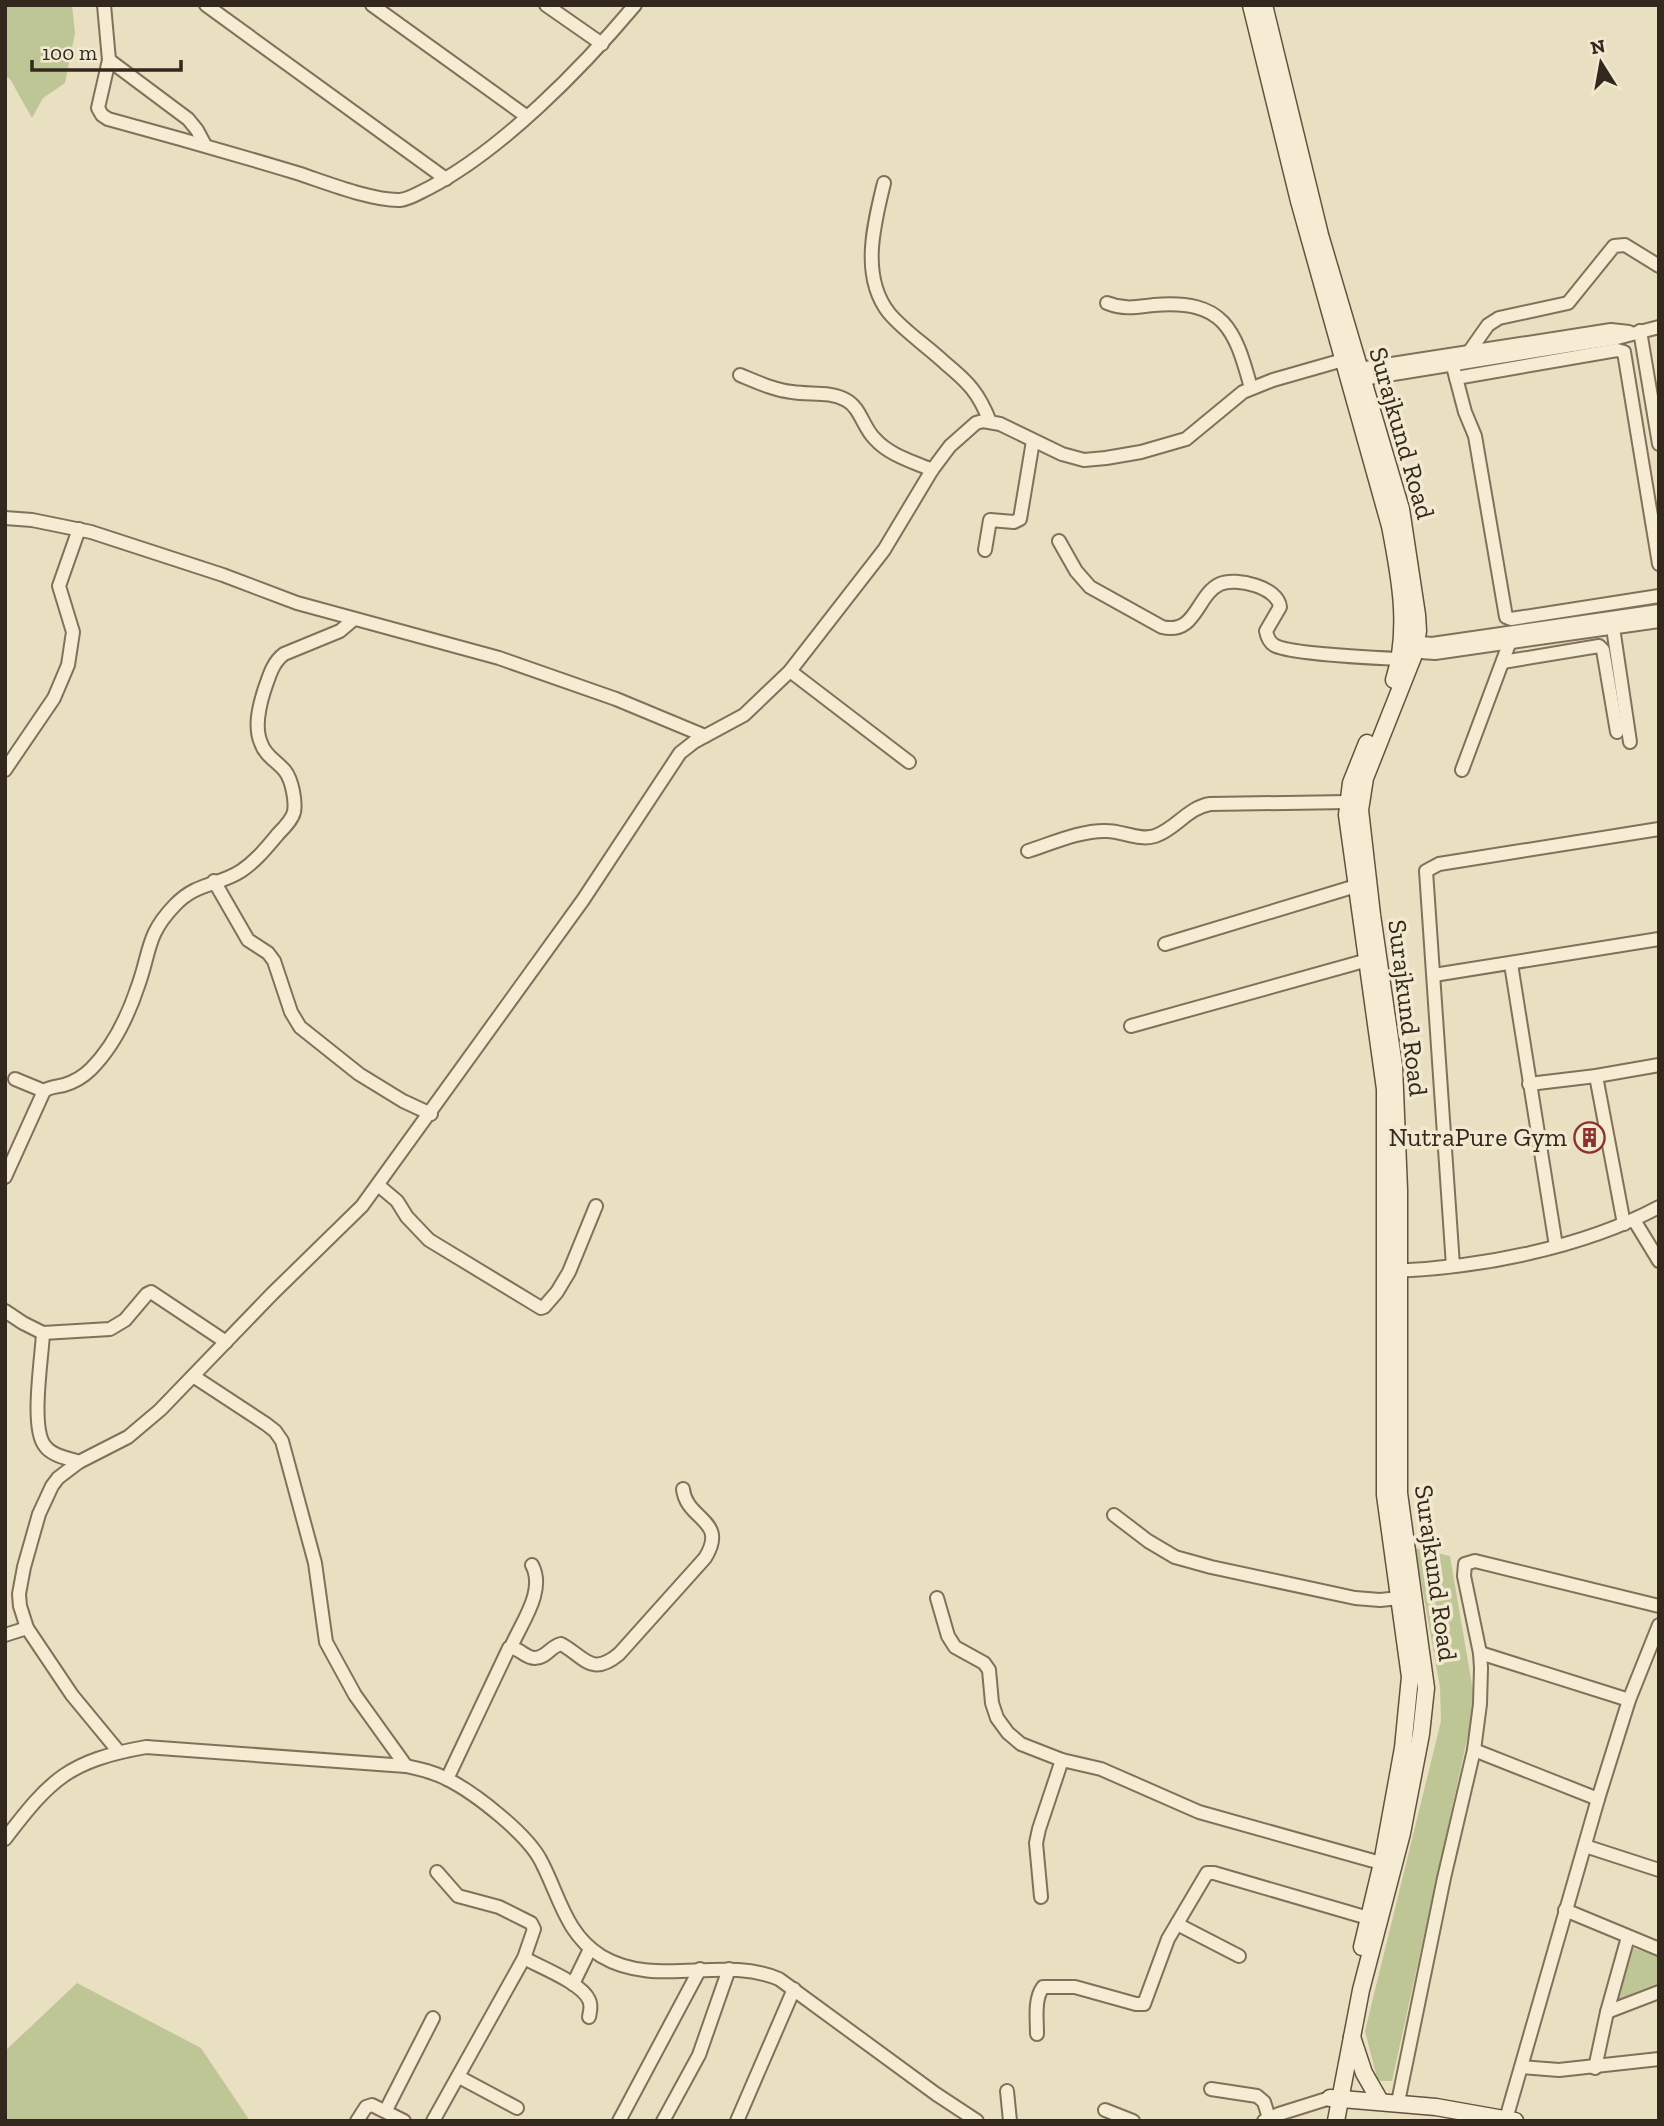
<svg xmlns="http://www.w3.org/2000/svg" width="1664" height="2126" font-family="'Zilla Slab',serif">
<style>
.green{fill:#bfc696}
.lines{fill:none;stroke-linecap:round;stroke-linejoin:round}
.street-casing{stroke:#81715a;stroke-width:16}
.secondary-casing{stroke:#63523e;stroke-width:19}
.street{stroke:#f5ecd3;stroke-width:12}
.secondary{stroke:#f5ecd3;stroke-width:16}
.labels{text-anchor:middle;dominant-baseline:central;stroke-width:7;stroke-linejoin:round;paint-order:stroke}
.street-label{font-size:26px;fill:#32281d;stroke:#f2e9d0}
.poi-label{font-size:26px;fill:#32281d;stroke:#f2e9d0;text-anchor:end}
</style>
<rect width="100%" height="100%" fill="#e9dfc1"/>
<g class="green">
<path d="M5 5H72L75 33 65 83 43 98 32 118 10 79 5 76Z"/>
<path d="M1415 1548 1450 1556 1473 1691 1470 1726 1392 2081H1381L1377 2078 1365 2031 1441 1721 1440 1687Z"/>
<path d="M1633 1948 1659 1957V1988L1615 2002Z"/>
<path d="M77 1983 201 2048 250 2121H5V2051Z"/>
</g>
<g class="lines">
<defs>
<g id="street">
<path d="M104 5 109 60 98 108 102 115 108 119C171 136 234 154 297 173 325 182 372 201 400 200 410 199 420 192 429 188 502 150 582 68 635 5"/>
<path d="M206 5 446 179"/>
<path d="M372 5 526 116"/>
<path d="M546 5 602 44"/>
<path d="M109 60 188 119 197 130 205 145"/>
<path d="M884 183C874 224 860 276 889 313 904 331 927 346 945 363 968 382 979 393 990 422"/>
<path d="M1107 303C1125 310 1136 307 1154 305 1224 299 1235 329 1251 388"/>
<path d="M1640 331 1659 444"/>
<path d="M1469 352 1488 325 1499 318 1568 303 1614 246 1625 245 1659 266"/>
<path d="M1450 355 1465 412 1475 436 1506 617 1511 619 1659 596"/>
<path d="M1353 370 1611 330 1629 332"/>
<path d="M740 375C757 382 774 390 792 392 810 395 830 391 846 400 861 408 863 428 875 439 889 455 914 462 932 470"/>
<path d="M1456 378 1617 350 1624 352 1659 564"/>
<path d="M1356 380 1617 338 1659 327"/>
<path d="M5 518 32 520 91 532 223 575 297 603 499 658 616 699 705 736"/>
<path d="M1059 541 1076 571 1090 587 1162 627C1197 635 1196 595 1220 584 1236 577 1278 587 1280 607L1266 631C1267 636 1269 642 1274 645 1288 654 1378 658 1400 659"/>
<path d="M985 550 990 520 1014 522 1020 519 1033 441"/>
<path d="M1612 621 1630 742"/>
<path d="M1410 642 1432 644 1659 611"/>
<path d="M1406 651 1435 653 1659 621"/>
<path d="M1503 662 1599 646 1603 650 1617 732"/>
<path d="M790 671 909 762"/>
<path d="M5 770 54 698 68 665 73 632 59 586 79 529"/>
<path d="M1462 770 1512 636"/>
<path d="M1028 851C1053 843 1081 830 1107 831 1122 831 1140 841 1155 836 1176 829 1187 808 1210 804L1348 802"/>
<path d="M214 881 248 940 268 953 274 961 291 1012 300 1027 359 1074 403 1101 431 1114"/>
<path d="M1165 944 1356 886"/>
<path d="M1511 964 1556 1246"/>
<path d="M1434 975 1659 939"/>
<path d="M1131 1026 1375 958"/>
<path d="M1596 1076 1624 1224"/>
<path d="M15 1079 44 1091"/>
<path d="M1529 1084 1596 1076 1659 1065"/>
<path d="M5 1177 44 1091C51 1086 57 1087 64 1085 74 1082 84 1076 91 1069 114 1046 128 1016 138 986 151 950 146 935 175 905 197 882 218 886 241 871 256 861 267 847 278 834 284 828 292 820 294 812 296 801 292 780 285 771 277 761 265 756 261 743 254 727 259 707 264 691 269 677 272 663 284 654L340 631 353 620"/>
<path d="M378 1185 397 1201 407 1217 429 1240 541 1308 544 1307 557 1292 569 1272 596 1206"/>
<path d="M1634 1220 1659 1261"/>
<path d="M1453 1266 1426 871 1439 864 1659 829"/>
<path d="M1392 1271C1479 1268 1582 1248 1659 1207"/>
<path d="M5 1311 23 1323 43 1333 110 1329 125 1320 147 1294 151 1292 226 1342"/>
<path d="M43 1333C42 1358 30 1428 45 1446 52 1456 68 1458 79 1462"/>
<path d="M193 1376 266 1424 275 1431 282 1441 315 1563 326 1642 355 1695 406 1766"/>
<path d="M1114 1515 1148 1541 1175 1557 1211 1567 1355 1598 1380 1600 1400 1598"/>
<path d="M937 1598 948 1636 955 1647 984 1663 989 1670 992 1703 997 1718 1008 1733 1021 1744 1062 1760 1101 1769 1199 1812 1388 1865"/>
<path d="M5 1635 27 1628"/>
<path d="M511 1647C521 1623 546 1591 532 1565"/>
<path d="M1480 1653 1629 1700"/>
<path d="M1474 1750 1598 1799"/>
<path d="M119 1752 72 1695 27 1628 20 1606 19 1594 24 1567 39 1514 52 1486 58 1478 79 1462 128 1437 160 1410 272 1294 362 1206 583 900 680 753 694 742 744 715 790 671 884 550 932 470 950 446 976 423 983 421 1000 424 1062 454 1084 460 1106 458 1141 452 1186 439 1243 392 1273 380 1343 360"/>
<path d="M447 1779 509 1648C520 1647 524 1658 535 1658 546 1658 551 1646 561 1644 585 1657 591 1677 619 1654L705 1558C729 1520 686 1520 683 1489"/>
<path d="M5 1839C51 1779 68 1761 146 1747L406 1766C420 1769 434 1772 447 1779 475 1793 529 1835 542 1863 560 1898 566 1934 601 1956 656 1989 722 1955 779 1979L936 2094 977 2121"/>
<path d="M1585 1846 1659 1870"/>
<path d="M1041 1897 1036 1843 1039 1829 1062 1760"/>
<path d="M1565 1910 1659 1949"/>
<path d="M1177 1924 1239 1956"/>
<path d="M524 1958C540 1967 582 1983 589 2000 592 2006 590 2011 589 2017"/>
<path d="M573 1984 590 1949"/>
<path d="M1607 2012 1659 1992"/>
<path d="M1037 2034C1037 2019 1034 1999 1043 1987H1075L1136 2004H1144L1168 1939 1207 1873H1214L1375 1920"/>
<path d="M1522 2067 1559 2070 1659 2059"/>
<path d="M1595 2068 1607 2012 1628 1937"/>
<path d="M459 2077 517 2108"/>
<path d="M1211 2089 1257 2096 1264 2102 1269 2118"/>
<path d="M1007 2091 1010 2121"/>
<path d="M1398 2102 1444 1878 1474 1750 1480 1704 1481 1668 1480 1653 1464 1576 1465 1564 1475 1561 1659 1606"/>
<path d="M386 2110 433 2018"/>
<path d="M1105 2110 1133 2121"/>
<path d="M1506 2119 1598 1799 1629 1700 1659 1625"/>
<path d="M357 2121 366 2107 372 2105 404 2121"/>
<path d="M433 2121 524 1958 534 1929 531 1923 499 1907 458 1896 437 1872"/>
<path d="M619 2121 700 1969"/>
<path d="M663 2121 699 2055 729 1969"/>
<path d="M737 2121 794 1989"/>
<path d="M1264 2121 1279 2114 1330 2098"/>
</g>
<g id="secondary">
<path d="M1251 5 1299 201 1390 526C1400 577 1410 630 1394 680"/>
<path d="M1264 5 1320 235 1401 509 1417 615 1418 631 1413 657 1365 778 1360 810 1372 915 1394 1066 1399 1190V1493L1426 1688 1421 1734 1402 1833 1361 1990 1336 2121"/>
<path d="M1362 1947 1382 1863 1403 1748 1410 1677 1385 1495V1089L1347 815 1351 783 1367 743"/>
<path d="M1352 2037 1364 2073 1380 2101"/>
<path d="M1330 2098 1436 2107 1515 2121"/>
</g>
</defs>
<use href="#street" class="street-casing"/>
<use href="#secondary" class="secondary-casing"/>
<use href="#street" class="street"/>
<use href="#secondary" class="secondary"/>
</g>
<defs>
<symbol id="building-ring" viewBox="-11 -11 22 22"><circle r="9.5" fill="#f2e9d0" stroke="#8b3230" stroke-width="1.5"/><path d="M-4-6H4V6H1V3H-1V6H-4ZM-2.5-4.3h1.7v1.8h-1.7ZM.8-4.3h1.7v1.8H.8ZM-2.5-1h1.7V.8h-1.7ZM.8-1h1.7V.8H.8Z" fill="#8b3230"/></symbol>
</defs>
<g fill-rule="evenodd">
<use href="#building-ring" x="1572" y="1120" width="35" height="35"/>
</g>
<g class="labels">
<g class="street-label">
<text transform="translate(1402 433) rotate(74)">Surajkund Road</text>
<text transform="translate(1408 1008) rotate(83)">Surajkund Road</text>
<text transform="translate(1436 1573) rotate(82)">Surajkund Road</text>
</g>
<g class="poi-label">
<text x="1567" y="1137">NutraPure Gym</text>
</g>
</g>
<rect width="1664" height="2126" fill="none" stroke="#32281d" stroke-width="14"/>
<g transform="translate(1601 63) rotate(349)" stroke="#f2e9d0" stroke-width="5" paint-order="stroke">
<path d="M0-5L12 26L0 18L-12 26Z" fill="#32281d"/>
<text y="-10" font-size="19" font-weight="bold" text-anchor="middle" fill="#32281d">N</text>
</g>
<path d="M32 60v10h149v-10" fill="none" stroke="#32281d" stroke-width="3.5"/>
<text x="42" y="60" font-size="21" fill="#32281d" stroke="#f2e9d0" stroke-width="5" paint-order="stroke">100 m</text>
</svg>
